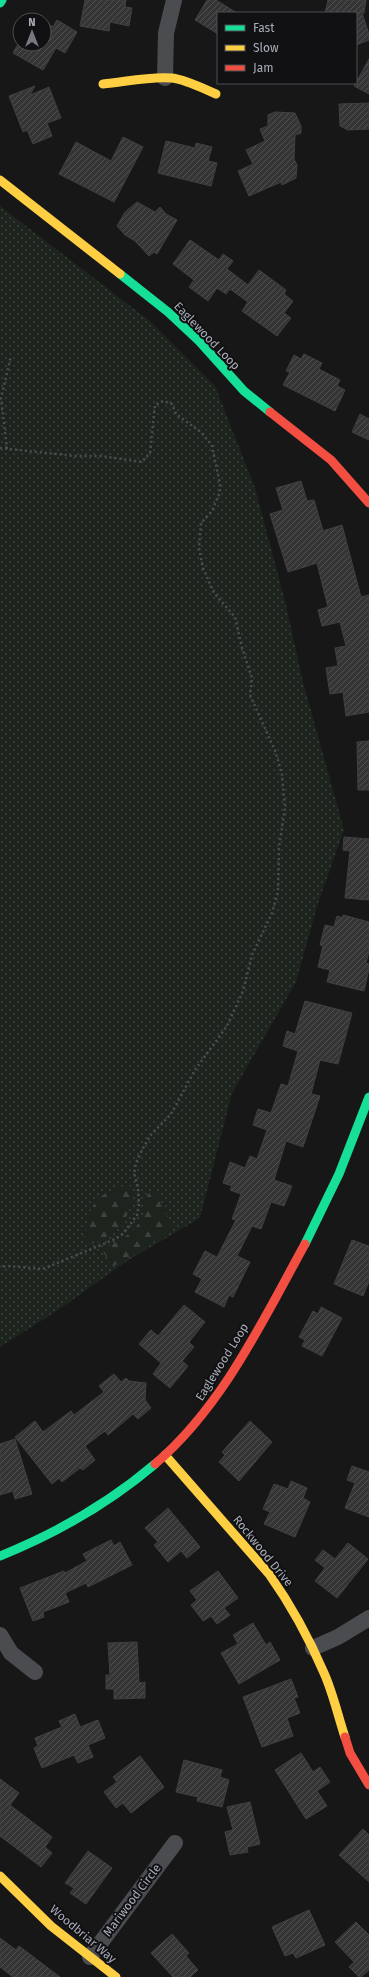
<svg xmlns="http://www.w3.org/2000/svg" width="369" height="1977" font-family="'Fira Sans',sans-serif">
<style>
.grass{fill:url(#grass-dots)}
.forest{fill:url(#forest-firs)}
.building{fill:url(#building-hatch);stroke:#3f4043}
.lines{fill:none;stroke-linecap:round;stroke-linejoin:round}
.path{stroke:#4d4e52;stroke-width:2.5;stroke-dasharray:2 3;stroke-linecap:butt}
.street{stroke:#4b4c50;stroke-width:16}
.fast{stroke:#16e098;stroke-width:9}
.slow{stroke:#ffcf43;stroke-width:9}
.jam{stroke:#f24e42;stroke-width:9}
.labels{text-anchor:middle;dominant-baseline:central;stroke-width:4;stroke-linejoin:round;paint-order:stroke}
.street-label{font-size:12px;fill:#a8adb8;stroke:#111113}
</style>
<defs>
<pattern id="grass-dots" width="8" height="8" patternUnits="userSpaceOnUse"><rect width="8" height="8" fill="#1d241e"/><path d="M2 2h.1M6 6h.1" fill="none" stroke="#3b413d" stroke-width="1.8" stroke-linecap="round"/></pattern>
<pattern id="forest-firs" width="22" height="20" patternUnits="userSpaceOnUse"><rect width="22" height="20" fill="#1d241e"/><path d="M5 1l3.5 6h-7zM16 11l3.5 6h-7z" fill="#3b413d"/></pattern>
<pattern id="building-hatch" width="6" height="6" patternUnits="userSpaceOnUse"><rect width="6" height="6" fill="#353536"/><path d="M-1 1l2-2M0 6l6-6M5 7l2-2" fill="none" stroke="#4f5051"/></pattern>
</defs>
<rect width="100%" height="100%" fill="#171717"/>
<path class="grass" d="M0 206 151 322 215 386 255 488 286 605 302 678 344 830 318 903 296 982 232 1093 200 1218 127 1261 61 1308 0 1347Z"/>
<g class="forest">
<path d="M126 1185 130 1186 132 1198 124 1225 98 1242 90 1244 84 1239 85 1232 88 1225 90 1211 95 1203 103 1195Z"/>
<path d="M149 1193H156L160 1197C159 1213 171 1211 171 1230L121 1263 112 1266 102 1250C117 1242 138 1232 143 1214 145 1207 144 1200 149 1193Z"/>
</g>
<g class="building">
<path d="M85 0H126L125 7 132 8 129 26 110 22 109 31 80 26Z"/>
<path d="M207 0H216L237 13H218V34L195 20Z"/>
<path d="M328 0H366L364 13H362L369 34V40L356 45V13H325Z"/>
<path d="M57 20 77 32 65 53 56 48 43 70 13 53 18 44H44V21L53 27Z"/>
<path d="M369 59V94L354 86Z"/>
<path d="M35 86 30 95 49 87 61 118 47 123 52 136 33 144 27 130 23 132 9 96Z"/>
<path d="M369 103V129L348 130 340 126 339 104Z"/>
<path d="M275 112 295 113 301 126V133L295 135 294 159 297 165 296 178 282 185 281 182 249 196 238 171 253 164 246 150 265 141 260 129 268 126V115Z"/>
<path d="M123 137 143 147 114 202 59 174 76 142 111 161Z"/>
<path d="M166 141 195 148 196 143 212 147 208 161 217 163 211 186 158 173Z"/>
<path d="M137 202 155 212 160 207 166 214 177 220 157 254 154 252 149 256 135 241 125 235 117 226 125 212Z"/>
<path d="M190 240 219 260 223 254 233 261 227 269 248 285 259 270 286 290 284 294 293 301 284 313 291 318 277 336 242 311 248 302 230 289 226 294 217 288 208 301 189 287 194 280 173 264Z"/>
<path d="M304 354 322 363 319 369 340 380 337 386 345 390 335 411 283 385 290 372 286 371 294 355 301 359Z"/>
<path d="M360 414 369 419V440L352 432Z"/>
<path d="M301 481 307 501 314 500 323 531 342 525 361 597 369 595V712L346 716 343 692 330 694 326 668 338 666 335 648 346 646 340 622 322 626 318 610 328 607 317 563 288 572 270 514 283 510 276 488Z"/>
<path d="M369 741V790H358L357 742Z"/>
<path d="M344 837 369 839V900L345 898 350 851 343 850Z"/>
<path d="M343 915 369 922V951L366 963 369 964V969L364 991 327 982 330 970 318 967 323 946 320 945 325 925 334 927 337 916 343 918Z"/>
<path d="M305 1001 352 1013 338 1064 320 1060 311 1094 320 1096 303 1147 286 1141 274 1180 292 1186 284 1206 271 1202 261 1229 252 1226 237 1256 250 1262 233 1297 229 1295 224 1307 195 1292 202 1279 193 1274 205 1251 217 1257 236 1220 232 1219 241 1194 230 1190 232 1186 223 1183 230 1162 245 1168 250 1156 257 1159 267 1130 253 1125 258 1109 271 1113 281 1084 288 1086 298 1051 283 1046 287 1031 295 1034Z"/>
<path d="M352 1240 369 1246V1281L363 1296 334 1284Z"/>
<path d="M184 1305 205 1322 189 1342 194 1347 182 1361 188 1366 170 1388 153 1374 161 1363 139 1344 151 1330 158 1336Z"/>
<path d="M321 1307 342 1318 322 1356 302 1346 305 1340 299 1337 313 1311 318 1314Z"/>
<path d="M114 1374 121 1382 126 1378 129 1381 146 1383 145 1400 151 1408 138 1419 133 1414 108 1435 105 1431 85 1446 95 1460 83 1470 80 1468 62 1482 59 1478 52 1484 15 1437 35 1421 43 1432 71 1411 74 1415 104 1392 99 1386Z"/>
<path d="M250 1421 272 1442 239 1481 219 1462 225 1455 222 1452Z"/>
<path d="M15 1439 32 1494 15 1499 13 1491 0 1495V1444Z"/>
<path d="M352 1466 369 1472V1517L345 1508 355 1483 347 1480Z"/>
<path d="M291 1481 307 1488 303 1498 310 1502 295 1537 264 1524 270 1512 263 1509 274 1484 288 1489Z"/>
<path d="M168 1508 200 1547 187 1558 181 1551 168 1562 154 1545 158 1542 145 1528Z"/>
<path d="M111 1540 114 1546 120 1542 132 1565 88 1587 86 1583 65 1593 69 1602 43 1612 44 1617 33 1621 20 1588 64 1571 65 1573 87 1561 83 1554Z"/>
<path d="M348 1543 368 1559 337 1598 315 1581 325 1568 315 1560 323 1550 335 1559Z"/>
<path d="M218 1571 238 1598 224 1608 230 1615 217 1624 211 1616 203 1621 191 1605 197 1600 190 1591Z"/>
<path d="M253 1623 266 1645 270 1642 280 1660 239 1684 221 1653 238 1644 233 1635Z"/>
<path d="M137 1642 139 1683 145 1682V1698L114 1699V1689H106V1675H110L108 1643Z"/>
<path d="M291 1679 298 1697 294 1698 300 1713 287 1718 293 1736 262 1747 243 1697Z"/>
<path d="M75 1714 80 1727 98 1720 105 1738 88 1745 93 1757 78 1763 74 1755 42 1768 34 1748 38 1746 35 1738 62 1727 59 1721Z"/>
<path d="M301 1753 313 1772 320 1767 330 1782 317 1791 327 1806 306 1819 275 1770Z"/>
<path d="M140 1756 164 1787 131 1813 123 1803 116 1808 104 1792 117 1782 113 1777Z"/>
<path d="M184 1760 222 1770 220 1777 229 1780 222 1807 197 1801 198 1797 176 1792Z"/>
<path d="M0 1779 19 1793 10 1805 52 1837 45 1847 52 1853 41 1867 0 1836Z"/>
<path d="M250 1802 260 1844 247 1847 248 1852 230 1855 225 1832 233 1830 227 1807Z"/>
<path d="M363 1829 369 1835V1882L339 1855Z"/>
<path d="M88 1851 112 1868 86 1904 70 1893 74 1888 65 1883Z"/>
<path d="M309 1910 325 1945 296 1958 293 1953 285 1956 272 1927Z"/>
<path d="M356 1922 369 1935V1970L361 1977H359L349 1967 354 1962 335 1942Z"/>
<path d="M172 1934 189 1953 186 1956 198 1970 190 1977H173L151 1953Z"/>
<path d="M0 1938 16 1950 19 1946 60 1977H13L0 1967Z"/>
</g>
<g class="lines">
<g class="path">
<path d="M0 448 75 456H101L142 462 150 453 155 405 163 401 172 404 176 414 202 433 212 446 220 484V492L212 511 201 523 199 548 203 568 214 593 235 617 242 648 252 678 250 695 276 753 282 775 285 808 279 847 278 892 272 913 252 955 243 991 227 1026 195 1070 171 1114 150 1136 142 1150 136 1163 134 1173 138 1188 139 1204 137 1215 123 1234 113 1240 43 1269 8 1266 0 1267"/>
<path d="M7 449 1 398 11 356"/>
</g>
<g class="street">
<path d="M165 78 166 33 174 0"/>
<path d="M0 1635 11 1653 35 1672"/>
<path d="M313 1648 338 1637 369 1618"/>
<path d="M90 1957 175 1843"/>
</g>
<g class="fast">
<path d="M0 3 2 0"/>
<path d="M120 274 168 312 199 341 244 391 270 412"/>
<path d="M305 1244 339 1174 369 1097"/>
<path d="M0 1556C57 1533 108 1504 155 1464"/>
</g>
<g class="slow">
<path d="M103 84C125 82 149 76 172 78 187 80 202 88 216 94"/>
<path d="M0 180 120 274"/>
<path d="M165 1455 269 1574C291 1605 309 1638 324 1673 333 1693 338 1716 345 1737"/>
<path d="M0 1876 51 1926 116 1977"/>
</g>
<g class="jam">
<path d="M270 412 331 460 369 503"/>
<path d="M155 1464C223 1406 263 1320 305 1244"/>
<path d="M345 1737 350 1753 369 1785"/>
</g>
</g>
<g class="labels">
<g class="street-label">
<text transform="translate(207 336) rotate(46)">Eaglewood Loop</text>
<text transform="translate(222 1362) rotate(-58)">Eaglewood Loop</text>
<text transform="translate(263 1551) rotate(51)">Rockwood Drive</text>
<text transform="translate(132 1900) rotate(-53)">Mariwood Circle</text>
<text transform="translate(83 1934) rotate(40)">Woodbriar Way</text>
</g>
</g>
<rect x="217" y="12" width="140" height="72" fill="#111113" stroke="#4d4f55"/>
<rect x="225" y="25" width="20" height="6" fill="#16e098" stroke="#4d4f55"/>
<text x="253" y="32" font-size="12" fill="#a8adb8">Fast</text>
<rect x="225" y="45" width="20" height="6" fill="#ffcf43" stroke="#4d4f55"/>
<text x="253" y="52" font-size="12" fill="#a8adb8">Slow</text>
<rect x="225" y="65" width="20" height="6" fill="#f24e42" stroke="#4d4f55"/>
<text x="253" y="72" font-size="12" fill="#a8adb8">Jam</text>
<g transform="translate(32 32)"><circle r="19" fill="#111113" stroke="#4d4f55"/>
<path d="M0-3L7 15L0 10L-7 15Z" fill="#757880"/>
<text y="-6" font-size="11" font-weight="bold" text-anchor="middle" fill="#a8adb8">N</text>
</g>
</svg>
